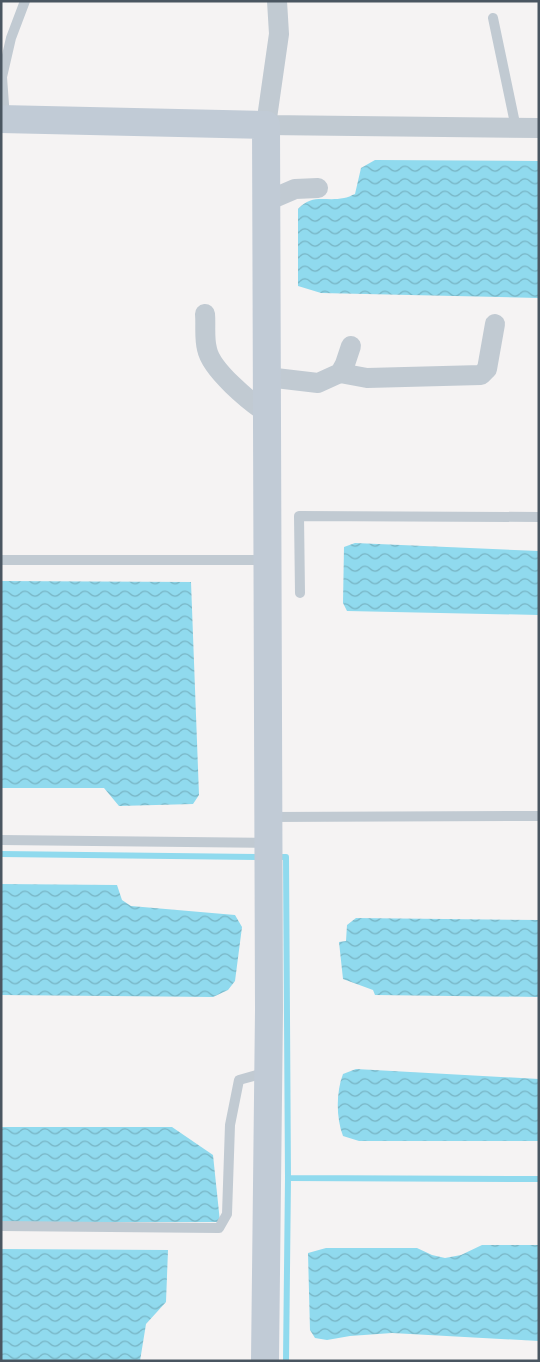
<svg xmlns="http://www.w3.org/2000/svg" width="540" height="1362" font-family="Roboto,sans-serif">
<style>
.water{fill:url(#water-waves)}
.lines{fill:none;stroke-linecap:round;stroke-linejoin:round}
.stream{stroke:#90daee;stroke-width:6}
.lane{stroke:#c1cad2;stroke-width:10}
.street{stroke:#c1cad2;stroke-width:20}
.secondary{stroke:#c1cbd6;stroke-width:28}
</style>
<defs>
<pattern id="water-waves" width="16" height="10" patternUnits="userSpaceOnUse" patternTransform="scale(1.25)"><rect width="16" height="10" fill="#90daee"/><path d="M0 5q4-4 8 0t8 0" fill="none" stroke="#78b4c4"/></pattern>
</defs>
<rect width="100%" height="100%" fill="#f5f3f3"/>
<g class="water">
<path d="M375 160 539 161V298L321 293 298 286V209C313 193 325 202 344 198 347 198 352 195 355 194L361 168Z"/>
<path d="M355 543 539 551V615L347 611 343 603 344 547Z"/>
<path d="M1 581 191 582 199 795 193 804 119 806 104 788H1Z"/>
<path d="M1 884 117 885 122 900 131 906 235 915 242 927 235 981 228 990 213 997 1 995Z"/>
<path d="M356 918 539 920V997L375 995 373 990 343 979 339 942 346 941 347 925Z"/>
<path d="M356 1069 539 1079V1141H359L343 1136C336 1118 336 1092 343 1074Z"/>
<path d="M1 1127H172L213 1155 220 1222H1Z"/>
<path d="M482 1245H539V1341L392 1333 350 1336 327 1340 315 1338 310 1330 308 1253 326 1248H417L432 1255 445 1258 461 1255Z"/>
<path d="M1 1249 168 1250 166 1302 146 1324 140 1361H1Z"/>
</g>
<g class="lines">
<g class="stream">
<path d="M1 854 262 857"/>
<path d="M274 857H286L288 1178 539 1179"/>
<path d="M286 1361 288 1178"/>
</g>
<g class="lane">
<path d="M493 18 516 128"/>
<path d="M5 118 2 77 11 38 25 1"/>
<path d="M1 560H267"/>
<path d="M300 593 299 516 539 517"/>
<path d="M270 817 539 816"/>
<path d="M1 840 268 843"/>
<path d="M1 1226 219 1228 227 1214 230 1125 239 1080 268 1072"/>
</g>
<g class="street">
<path d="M277 1 279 34 266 125 539 128"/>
<path d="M267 201 295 189 318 188"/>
<path d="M205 314C206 325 204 338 207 349 211 370 250 402 267 413"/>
<path d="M340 373 367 378 481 375 487 369 495 324"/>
<path d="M267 377 318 383 340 373 345 364 351 346"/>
</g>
<path class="secondary" d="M1 119 266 125 269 1010 265 1361"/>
</g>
<rect width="540" height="1362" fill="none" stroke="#4a5661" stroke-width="5"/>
</svg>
